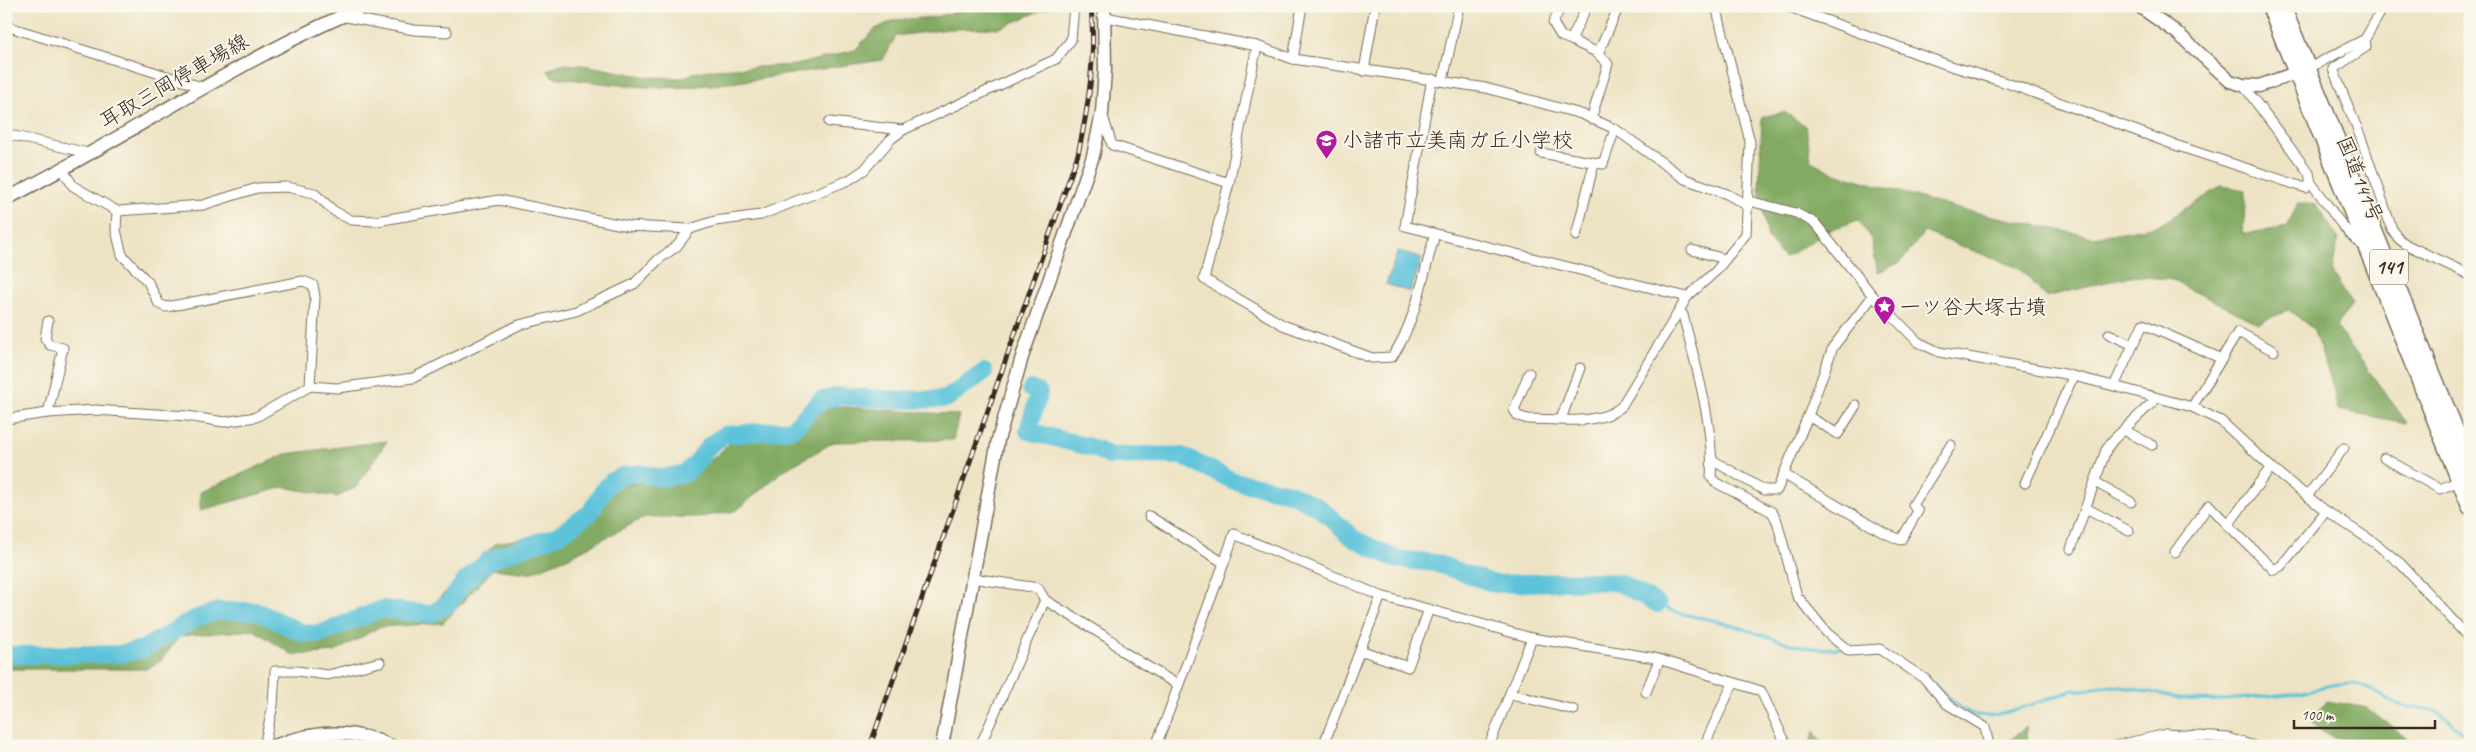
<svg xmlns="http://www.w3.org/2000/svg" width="2476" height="752" font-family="Caveat,'Klee One',sans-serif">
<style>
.forest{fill:#82aa62;stroke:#5e6a40}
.water{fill:#5cc3da;stroke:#4c767c}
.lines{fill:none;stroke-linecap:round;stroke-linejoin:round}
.stream{stroke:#5cc3da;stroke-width:3}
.river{stroke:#5cc3da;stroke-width:18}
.street-casing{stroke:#796b58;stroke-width:11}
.secondary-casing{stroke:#796b58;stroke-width:15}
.highway-casing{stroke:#796b58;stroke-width:19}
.street{stroke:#fff;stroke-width:9}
.secondary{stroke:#fff;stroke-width:12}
.highway{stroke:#fff;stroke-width:16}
.rail-casing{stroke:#3b2a1e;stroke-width:5}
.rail{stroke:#fbf7ec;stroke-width:3;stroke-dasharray:9;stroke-linecap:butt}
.labels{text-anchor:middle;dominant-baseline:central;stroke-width:4;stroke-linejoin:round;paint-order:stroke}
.shield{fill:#fbf7ec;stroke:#75685c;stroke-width:1}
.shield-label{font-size:20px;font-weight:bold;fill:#3b2a1e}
.street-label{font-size:21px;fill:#3b2a1e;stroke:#fbf7ec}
.poi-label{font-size:21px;fill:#3b2a1e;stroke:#fbf7ec;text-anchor:start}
</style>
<rect width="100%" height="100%" fill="#fbf7ec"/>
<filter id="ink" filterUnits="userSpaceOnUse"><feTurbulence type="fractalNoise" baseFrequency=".02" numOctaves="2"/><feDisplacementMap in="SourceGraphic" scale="10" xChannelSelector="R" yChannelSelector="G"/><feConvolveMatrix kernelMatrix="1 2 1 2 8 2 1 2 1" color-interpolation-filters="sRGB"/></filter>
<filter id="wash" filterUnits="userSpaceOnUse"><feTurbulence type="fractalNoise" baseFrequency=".0096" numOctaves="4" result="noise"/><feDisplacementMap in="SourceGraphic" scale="20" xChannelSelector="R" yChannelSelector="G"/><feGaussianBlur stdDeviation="1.12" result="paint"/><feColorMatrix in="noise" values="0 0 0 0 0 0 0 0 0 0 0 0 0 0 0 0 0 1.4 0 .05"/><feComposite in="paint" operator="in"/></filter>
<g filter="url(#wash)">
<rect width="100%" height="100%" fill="#ede3c4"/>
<g class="forest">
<path d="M978 6H1052L1000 28 949 29 896 36 883 60C817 68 752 83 686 87 646 90 593 82 553 77L547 70 561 64 583 65 648 77 683 78 693 73 715 69 796 65 855 50 875 29 895 20 936 17Z"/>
<path d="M1784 112 1806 126 1811 161 1832 172 1955 208 2093 237 2158 226 2222 186 2246 190 2243 234 2287 227 2298 203 2316 205 2338 238 2332 272 2352 304 2336 326 2407 423 2338 410 2333 386 2313 329 2289 310 2258 323 2169 279 2131 276 2046 297 2019 268 1924 232 1901 262 1878 272 1871 239 1858 220 1832 229 1784 258 1768 238 1759 190 1762 117Z"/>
<path d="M832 406 959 415 953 440 834 442 784 470 736 511 699 517H645L569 557 530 573 493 569 443 623 379 627 335 652 293 655 254 630 180 636 161 660 147 669H6V659L117 661 160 638 221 619 262 616 287 628 322 638 364 617 380 613 402 616 432 605 496 543 579 528 594 520 617 486 657 480 700 470 735 439 777 430 816 416Z"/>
<path d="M387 441 356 487 337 497 284 487 201 510V492L286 454Z"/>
<path d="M2326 701 2368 708 2416 746H2371L2368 738C2348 739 2325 741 2312 721Z"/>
<path d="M2026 727 2029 746H2003Z"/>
<path d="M1814 731 1823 746H1809Z"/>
<path d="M2442 738 2468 740 2470 746H2422Z"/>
</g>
<path class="water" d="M1398 251 1422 259 1410 292 1386 284Z"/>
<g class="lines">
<g class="stream">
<path d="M1658 604C1675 615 1696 616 1717 621 1759 631 1796 653 1841 648"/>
<path d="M1933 683C1945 693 1961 712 1977 715 2000 719 2051 697 2074 690 2081 692 2100 686 2111 686 2134 687 2155 694 2178 698 2213 704 2252 697 2288 694 2310 693 2336 679 2359 685 2374 690 2388 702 2404 706 2417 709 2432 707 2444 716 2453 723 2459 732 2470 737"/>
</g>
<g class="river">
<path d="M1031 389 1039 393 1028 431 1097 449 1109 456 1145 455 1182 456 1234 481 1290 493 1320 508 1354 539 1396 559 1435 563 1495 584 1595 581 1620 583 1658 604"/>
<path d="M6 655 120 654 143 649 194 619 219 611H256L303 633 319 634 382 609 430 614 447 605 465 581 489 560 558 535 590 513 605 488 612 481 622 476 639 473 662 478 685 473 695 464 710 445 724 435 792 429 820 401 838 396 900 400 946 399 984 372"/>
</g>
</g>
</g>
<g filter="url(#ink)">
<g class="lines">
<defs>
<g id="street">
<path d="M1561 6 1553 23 1561 36 1571 40"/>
<path d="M1587 6 1571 40 1596 52 1608 64 1591 119"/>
<path d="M1716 6 1750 142 1746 234 1716 271 1687 297 1679 311 1683 315C1695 362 1715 429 1711 477L1715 482 1772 512 1777 521 1797 596 1827 633 1849 651 1880 649 1925 679 1947 704 1985 727 1989 746"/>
<path d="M1787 6 1948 65 2007 83 2172 144 2306 188 2311 183 2309 173 2243 85"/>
<path d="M341 16 414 30 447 32"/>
<path d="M1105 17 1257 46 1293 59 1486 88 1581 114 1615 129 1685 179 1727 194 1748 206"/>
<path d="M6 26 202 87"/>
<path d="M2365 39 2366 47 2333 69 2361 138 2392 229 2399 239 2407 245 2470 275"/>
<path d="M1598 54 1618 8"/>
<path d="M1293 59 1302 6"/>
<path d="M2309 68 2365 39 2384 6"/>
<path d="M1364 71 1375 6"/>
<path d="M1432 79 1405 226 1687 297"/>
<path d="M1443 80 1459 6"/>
<path d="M1103 116 1112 145 1229 183 1257 46"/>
<path d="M829 122 903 130"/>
<path d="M6 134 88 153"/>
<path d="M1541 153 1603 164 1615 129"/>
<path d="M63 170 73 186 117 211 203 205 257 188 287 187 314 193 334 211 351 220 377 221 499 200 628 226 690 229 715 221 761 215 849 180 864 170 891 139 903 130 1056 59 1071 40 1074 6"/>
<path d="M1229 183 1204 279 1283 325 1372 358 1392 357C1415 325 1424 272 1435 234"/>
<path d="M2311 183C2328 203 2341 230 2363 245"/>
<path d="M1749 201 1796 213 1815 223 1873 296 1918 342 1939 352 2065 374 2114 386 2192 407 2221 421 2274 470 2326 511 2375 543 2401 564 2470 639"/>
<path d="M117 211 116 230 122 255 148 282 159 304 166 307 303 281 313 285 315 297 310 386"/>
<path d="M1576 236 1594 163"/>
<path d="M1692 250 1725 259"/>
<path d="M48 321 45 338 50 345 63 348 48 413"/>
<path d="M2109 334 2133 345"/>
<path d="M1529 373 1514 410 1518 416 1528 419C1556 419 1599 426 1621 407L1679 311"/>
<path d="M2114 386 2143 324 2222 359"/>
<path d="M2192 407 2238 332 2274 351"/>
<path d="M1808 416 1838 434 1856 405"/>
<path d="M6 419 48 413 95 410 187 416 224 422 256 417 310 386 337 388 413 378 519 325 576 311 634 284 659 259 677 246 690 229"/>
<path d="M1561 419 1580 368"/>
<path d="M2124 430 2152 445"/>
<path d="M2384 458 2440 489 2459 481"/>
<path d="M1712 460 1764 490H1777L1808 416 1833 347 1873 296"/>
<path d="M2271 467 2228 525 2274 570 2281 566 2326 511"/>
<path d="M1785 475 1882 532 1901 540 1918 511 1913 505 1951 445"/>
<path d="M2095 482 2131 502"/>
<path d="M2025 483 2073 377"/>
<path d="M2307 496 2344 448"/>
<path d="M2086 508 2129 531"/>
<path d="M1149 516 1224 563 1156 746"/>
<path d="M2071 549 2106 450 2113 440 2157 398"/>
<path d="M2175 552 2209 505 2228 525"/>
<path d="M1224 563 1234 534 1381 596 1323 746"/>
<path d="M972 578 1038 588 1045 600 1111 640 1122 651 1178 685"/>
<path d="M1381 596 1535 639"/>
<path d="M1360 650 1408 667 1429 609"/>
<path d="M1646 692 1659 660"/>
<path d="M1511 694 1574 710"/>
<path d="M264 746 273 705 275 671H297L328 675 380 662"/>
<path d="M980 746 1045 600"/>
<path d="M1489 746 1532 638 1655 658 1761 691 1787 746"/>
<path d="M1704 746 1733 683"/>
<path d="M2114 746 2167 734"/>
<path d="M2165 746 2167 734 2228 738 2254 746"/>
</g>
<g id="secondary">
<path d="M2139 6 2176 32 2230 81 2243 85 2259 86 2304 70"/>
<path d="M6 199C128 137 239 58 366 6"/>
<path d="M274 746C313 731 353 728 391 746"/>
<path d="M942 746 998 440 1022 357 1093 156 1102 113 1105 70 1104 6"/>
</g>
<g id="highway">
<path d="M2270 6 2470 506"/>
<path d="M2282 6 2470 466"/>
</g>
</defs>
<use href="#street" class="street-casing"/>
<use href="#secondary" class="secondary-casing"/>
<use href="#highway" class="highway-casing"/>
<use href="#street" class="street"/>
<use href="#secondary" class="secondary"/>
<use href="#highway" class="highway"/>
<defs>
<path id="rail" d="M870 746 1078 154C1089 105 1096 57 1091 6"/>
</defs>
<use href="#rail" class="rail-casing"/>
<use href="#rail" class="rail"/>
</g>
</g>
<defs>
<symbol id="school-pin" viewBox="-11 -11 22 30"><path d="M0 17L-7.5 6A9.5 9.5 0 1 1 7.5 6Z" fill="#b5179e" stroke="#fbf7ec"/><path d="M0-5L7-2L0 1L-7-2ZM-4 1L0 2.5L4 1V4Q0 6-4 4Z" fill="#fff"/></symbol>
<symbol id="sight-pin" viewBox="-11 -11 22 30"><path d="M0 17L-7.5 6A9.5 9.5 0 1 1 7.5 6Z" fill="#b5179e" stroke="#fbf7ec"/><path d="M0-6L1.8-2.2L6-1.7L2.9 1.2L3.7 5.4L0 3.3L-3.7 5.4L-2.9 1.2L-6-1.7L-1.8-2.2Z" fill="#fff"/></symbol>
</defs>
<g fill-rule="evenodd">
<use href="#school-pin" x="1314" y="128" width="25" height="34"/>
<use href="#sight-pin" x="1872" y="294" width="25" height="34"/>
</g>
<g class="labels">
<rect class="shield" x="2370" y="249.5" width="38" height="35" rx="4"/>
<g class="shield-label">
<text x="2389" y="267">141</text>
</g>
<g class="street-label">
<text transform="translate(174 81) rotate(-30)">耳取三岡停車場線</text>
<text transform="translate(2360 179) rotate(68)">国道141号</text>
</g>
<g class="poi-label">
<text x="1342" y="140">小諸市立美南ガ丘小学校</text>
<text x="1900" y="307">一ツ谷大塚古墳</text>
</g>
</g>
<rect width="2476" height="752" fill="none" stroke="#fbf7ec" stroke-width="25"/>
<path d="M2294 720v8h141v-8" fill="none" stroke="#3b2a1e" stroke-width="2.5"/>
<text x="2301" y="720" font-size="15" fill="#3b2a1e" stroke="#fbf7ec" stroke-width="4" paint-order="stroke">100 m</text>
</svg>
